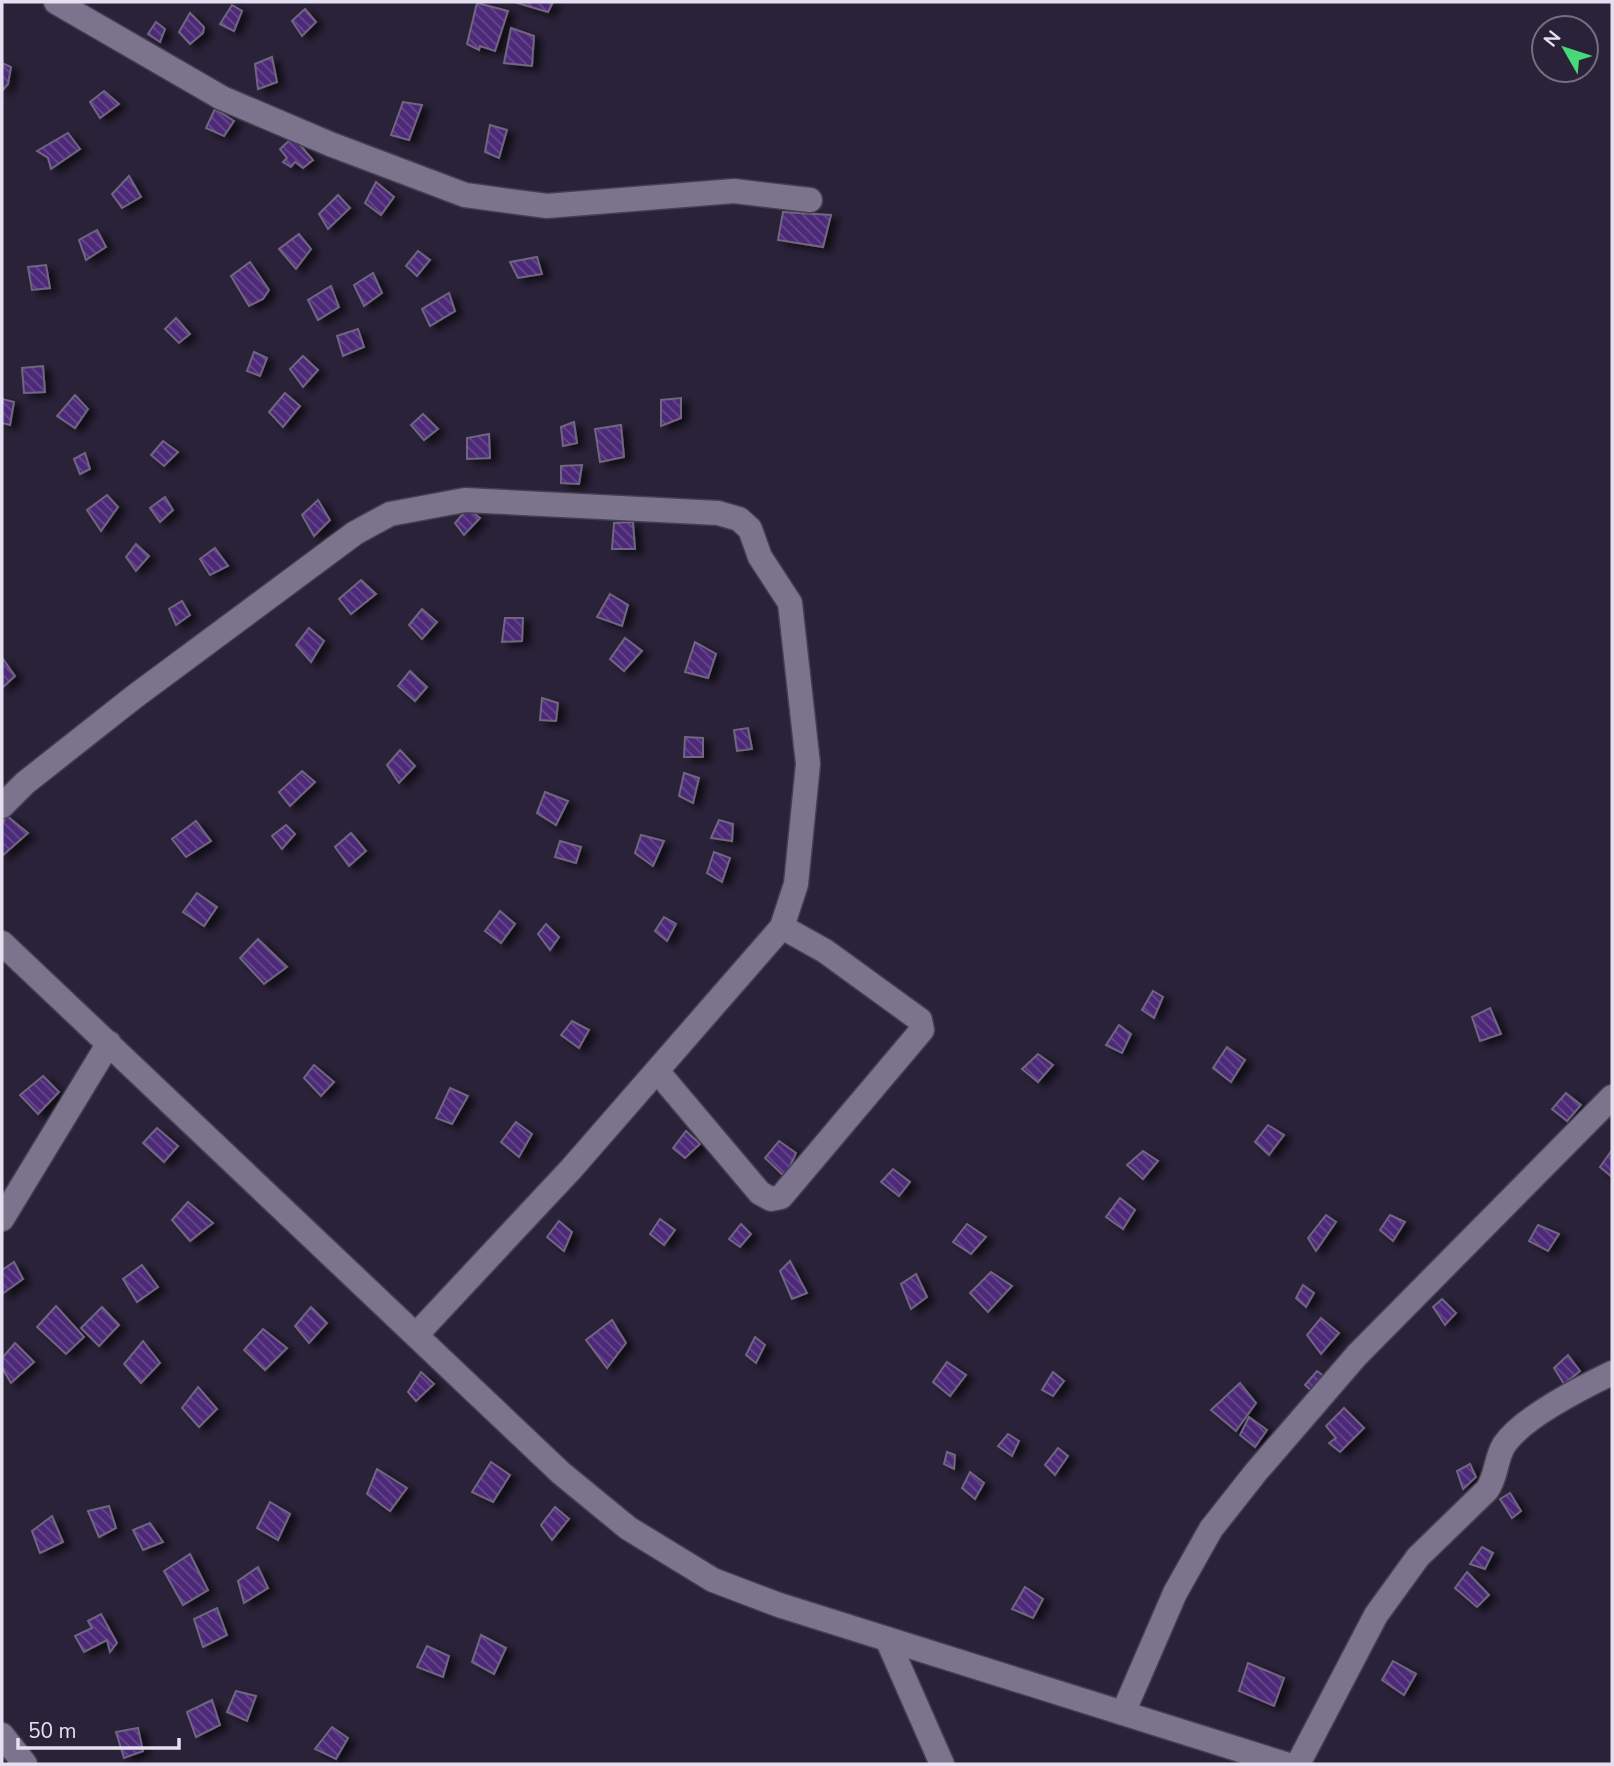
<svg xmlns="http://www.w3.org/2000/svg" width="1614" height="1766" font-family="'Nunito Sans',sans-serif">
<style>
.building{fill:url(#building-back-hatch);stroke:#6f6680;stroke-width:2;filter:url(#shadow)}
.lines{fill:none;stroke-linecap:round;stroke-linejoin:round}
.street-casing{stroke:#453e51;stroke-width:27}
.street{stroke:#7c738d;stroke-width:24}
</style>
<defs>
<pattern id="building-back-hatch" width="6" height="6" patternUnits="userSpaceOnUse" patternTransform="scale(1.75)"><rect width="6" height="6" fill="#4d2978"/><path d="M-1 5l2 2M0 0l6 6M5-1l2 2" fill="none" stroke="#66488c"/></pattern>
<filter id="shadow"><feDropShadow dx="7" dy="4" stdDeviation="3.5" flood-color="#0009"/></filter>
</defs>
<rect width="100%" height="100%" fill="#2a2238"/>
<g class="building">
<path d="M514 2H553L548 12Z"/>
<path d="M477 3 508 11 495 51 480 46 479 50 467 44Z"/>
<path d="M232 5 242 11 234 31 220 24Z"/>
<path d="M305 9 316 22 302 36 292 21Z"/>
<path d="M190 13 204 27 203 33 190 44 179 32Z"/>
<path d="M156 22 165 29 160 42 148 34Z"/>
<path d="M511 28 534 36 532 66 504 63Z"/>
<path d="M272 57 277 82 258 89 255 64Z"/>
<path d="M2 63 11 67 8 84 2 91Z"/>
<path d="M104 91 119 104 100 118 90 102Z"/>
<path d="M403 102 422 105 409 140 391 135Z"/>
<path d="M215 109 234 121 224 136 206 128Z"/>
<path d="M490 125 507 130 499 158 485 152Z"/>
<path d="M68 133 80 149 51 169 48 158 37 151Z"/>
<path d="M293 137 313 160 303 168 295 162 291 167 283 162 287 158 280 149Z"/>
<path d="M129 176 141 197 122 208 112 194Z"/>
<path d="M376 182 394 197 381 215 365 203Z"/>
<path d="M338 195 350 208 328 229 319 214Z"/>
<path d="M783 212 831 215 823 247 778 240Z"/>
<path d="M97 230 106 247 86 260 79 240Z"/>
<path d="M299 234 311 249 296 269 279 249Z"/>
<path d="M418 251 430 260 417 276 406 266Z"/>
<path d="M537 257 542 274 518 278 510 262Z"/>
<path d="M250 262 269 290 263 299 249 306 231 276Z"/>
<path d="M46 265 50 288 32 290 28 267Z"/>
<path d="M373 273 382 293 364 306 354 285Z"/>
<path d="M331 286 339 307 318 320 308 300Z"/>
<path d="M449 293 455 311 430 326 422 309Z"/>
<path d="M176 318 190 334 179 343 165 329Z"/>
<path d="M358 329 364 347 343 356 337 336Z"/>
<path d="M254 352 267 358 260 376 247 371Z"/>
<path d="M303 356 318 370 303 387 290 369Z"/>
<path d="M43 366 45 392 24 393 22 368Z"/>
<path d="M285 393 300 406 283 427 269 412Z"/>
<path d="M75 395 88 409 75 428 57 416Z"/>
<path d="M681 398V418L661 426V400Z"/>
<path d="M2 399 14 402 10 425 2 423Z"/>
<path d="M423 414 438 429 424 440 411 425Z"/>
<path d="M574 422 577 443 563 446 561 427Z"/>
<path d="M621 425 624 457 600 462 595 429Z"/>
<path d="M489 434 490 458 467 459V438Z"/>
<path d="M163 441 178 452 164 466 151 455Z"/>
<path d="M85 453 90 469 80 474 74 459Z"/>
<path d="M582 465 579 484 561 483V466Z"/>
<path d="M107 495 118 507 101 531 87 510Z"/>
<path d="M165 497 173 510 160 522 150 508Z"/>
<path d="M318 500 330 520 314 536 302 515Z"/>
<path d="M468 508 480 518 464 535 455 523Z"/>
<path d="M633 522 635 549H612L614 523Z"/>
<path d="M136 544 149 556 136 571 126 557Z"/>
<path d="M215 548 228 566 210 575 200 559Z"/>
<path d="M361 580 376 594 351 614 339 599Z"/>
<path d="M610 594 628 605 622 626 597 617Z"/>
<path d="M182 601 190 615 176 625 169 609Z"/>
<path d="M422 609 437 622 422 639 409 625Z"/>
<path d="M505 618H523L522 641 502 642Z"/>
<path d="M309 628 324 641 311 662 296 645Z"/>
<path d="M625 638 642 651 624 671 610 659Z"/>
<path d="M695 642 716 654 708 678 685 672Z"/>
<path d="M3 659 15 676 2 688V660Z"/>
<path d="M410 671 427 687 415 701 398 686Z"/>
<path d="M542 698 558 703 556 721 540 720Z"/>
<path d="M748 728 752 749 737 751 734 730Z"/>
<path d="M685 737 703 738V757H684Z"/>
<path d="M400 750 415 766 399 783 387 765Z"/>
<path d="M302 771 315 782 290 806 279 792Z"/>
<path d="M684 773 699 778 693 803 679 796Z"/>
<path d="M545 792 568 801 556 825 537 813Z"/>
<path d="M7 816 28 833 2 856V823Z"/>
<path d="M719 820 733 824 732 841 711 838Z"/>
<path d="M196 821 211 841 186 857 172 839Z"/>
<path d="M286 825 295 834 282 849 272 836Z"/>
<path d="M351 833 366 851 349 866 335 847Z"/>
<path d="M641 835 664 841 653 866 635 853Z"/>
<path d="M560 841 581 847 576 863 555 857Z"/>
<path d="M714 852 730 858 722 882 707 873Z"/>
<path d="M197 893 217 907 204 926 183 912Z"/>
<path d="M500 911 515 924 501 943 485 931Z"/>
<path d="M664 917 676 924 667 941 655 931Z"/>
<path d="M546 924 559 937 550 950 538 934Z"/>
<path d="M258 939 287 967 264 984 240 958Z"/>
<path d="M1153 991 1163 997 1154 1018 1142 1010Z"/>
<path d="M1490 1008 1501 1034 1480 1041 1472 1017Z"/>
<path d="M572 1021 589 1030 579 1048 561 1035Z"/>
<path d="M1119 1025 1131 1034 1122 1053 1106 1045Z"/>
<path d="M1227 1047 1245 1060 1231 1082 1213 1068Z"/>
<path d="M1038 1054 1053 1065 1038 1082 1022 1069Z"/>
<path d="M314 1065 334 1082 321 1096 304 1078Z"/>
<path d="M43 1076 59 1092 38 1114 20 1095Z"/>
<path d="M450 1088 468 1096 452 1124 436 1118Z"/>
<path d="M1566 1093 1581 1105 1567 1121 1552 1109Z"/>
<path d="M516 1122 532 1134 519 1157 501 1142Z"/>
<path d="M1268 1125 1284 1135 1269 1155 1255 1142Z"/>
<path d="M157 1128 178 1146 164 1162 143 1143Z"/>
<path d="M686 1131 700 1144 685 1158 673 1148Z"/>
<path d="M779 1141 796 1153 785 1177 765 1158Z"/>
<path d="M1612 1150V1177L1600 1167Z"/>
<path d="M1143 1151 1158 1161 1143 1179 1127 1165Z"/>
<path d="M893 1169 910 1182 899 1196 881 1182Z"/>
<path d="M1120 1198 1135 1210 1123 1229 1106 1217Z"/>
<path d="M188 1202 213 1223 190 1241 172 1220Z"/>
<path d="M1326 1215 1336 1222 1316 1251 1308 1238Z"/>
<path d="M1390 1215 1405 1222 1393 1241 1380 1230Z"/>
<path d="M660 1219 675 1230 664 1245 650 1234Z"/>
<path d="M559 1221 572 1232 564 1251 547 1237Z"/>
<path d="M741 1224 751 1234 740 1247 729 1239Z"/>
<path d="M967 1224 986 1237 971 1254 953 1242Z"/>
<path d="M1538 1225 1559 1234 1548 1251 1529 1241Z"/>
<path d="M790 1261 807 1293 792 1299 780 1271Z"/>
<path d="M14 1262 23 1279 2 1294V1270Z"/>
<path d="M142 1265 158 1287 137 1302 123 1279Z"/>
<path d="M991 1272 1012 1286 988 1312 970 1293Z"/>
<path d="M916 1274 927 1297 911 1309 901 1284Z"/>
<path d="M1303 1285 1314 1293 1306 1307 1296 1298Z"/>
<path d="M1442 1299 1456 1313 1445 1325 1433 1307Z"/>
<path d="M56 1306 84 1337 66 1354 37 1327Z"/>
<path d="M102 1307 119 1325 99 1346 81 1328Z"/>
<path d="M311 1307 327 1323 309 1343 295 1326Z"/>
<path d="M1321 1318 1339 1333 1321 1354 1307 1335Z"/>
<path d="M612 1320 626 1343 607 1368 586 1340Z"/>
<path d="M263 1329 287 1348 265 1370 244 1350Z"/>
<path d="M755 1337 765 1345 756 1363 746 1355Z"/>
<path d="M143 1341 160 1363 141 1383 124 1364Z"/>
<path d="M15 1343 34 1362 11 1383 2 1368V1358Z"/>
<path d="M1568 1355 1580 1371 1564 1384 1554 1368Z"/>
<path d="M947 1362 966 1375 950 1396 933 1382Z"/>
<path d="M1317 1371 1325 1377 1316 1395 1305 1385Z"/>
<path d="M421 1372 434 1384 416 1401 408 1392Z"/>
<path d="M1053 1372 1064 1381 1053 1396 1042 1390Z"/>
<path d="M1240 1383 1256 1403 1236 1431 1211 1410Z"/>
<path d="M198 1387 217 1409 199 1427 182 1408Z"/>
<path d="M1344 1408 1364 1428 1340 1452 1329 1443 1336 1438 1326 1426Z"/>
<path d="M1249 1417 1267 1430 1255 1447 1240 1435Z"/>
<path d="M1008 1434 1019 1441 1012 1456 998 1446Z"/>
<path d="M1058 1448 1068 1456 1055 1475 1045 1465Z"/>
<path d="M947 1452 955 1455 954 1469 944 1464Z"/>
<path d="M491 1462 510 1475 493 1502 472 1492Z"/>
<path d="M1470 1464 1476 1477 1463 1489 1457 1471Z"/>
<path d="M377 1469 407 1488 390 1511 367 1494Z"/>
<path d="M970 1472 984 1483 975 1499 962 1488Z"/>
<path d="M1510 1493 1521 1511 1512 1518 1500 1499Z"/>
<path d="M270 1502 290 1514 278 1540 257 1528Z"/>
<path d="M109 1506 116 1528 99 1537 88 1511Z"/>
<path d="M555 1507 569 1519 552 1540 541 1525Z"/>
<path d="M52 1516 63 1542 40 1553 32 1531Z"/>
<path d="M150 1523 163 1542 143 1550 133 1530Z"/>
<path d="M1482 1547 1493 1553 1485 1569 1470 1564Z"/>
<path d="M190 1554 208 1590 183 1605 164 1571Z"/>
<path d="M258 1567 268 1588 244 1603 238 1581Z"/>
<path d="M1467 1572 1489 1595 1477 1607 1455 1588Z"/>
<path d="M1025 1587 1043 1599 1033 1618 1012 1609Z"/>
<path d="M217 1608 227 1635 203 1647 194 1619Z"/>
<path d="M101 1614 117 1643 110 1652 107 1640 84 1652 75 1636 92 1628 88 1621Z"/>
<path d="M481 1635 506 1648 494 1674 472 1662Z"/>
<path d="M427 1646 449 1656 443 1677 417 1667Z"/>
<path d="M1393 1661 1416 1674 1404 1695 1382 1680Z"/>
<path d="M1248 1663 1284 1678 1274 1706 1239 1691Z"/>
<path d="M236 1691 256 1696 247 1721 227 1712Z"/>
<path d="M212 1700 220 1725 196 1737 187 1712Z"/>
<path d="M332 1727 348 1738 336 1759 315 1749Z"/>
<path d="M138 1728 143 1751 124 1758 116 1732Z"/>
</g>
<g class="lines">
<defs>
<g id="street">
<path d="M56 2 222 98 330 144 465 195 547 206 734 191 810 200"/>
<path d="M2 806 25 783 134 697 355 533 390 514 465 500 718 513 739 519 750 529 760 557 790 603 808 764 796 884 782 927 572 1168 416 1335"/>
<path d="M2 943 561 1473 628 1528 713 1580 779 1605 1285 1764"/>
<path d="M657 1071 760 1193 771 1199 781 1197 922 1030 920 1020 825 951 782 927"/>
<path d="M2 1219 109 1043"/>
<path d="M887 1639 942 1764"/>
<path d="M1123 1713 1175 1593 1211 1529 1256 1472 1357 1355 1612 1097"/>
<path d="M2 1735 25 1764"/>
<path d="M1298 1764 1376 1615 1418 1557 1487 1490C1497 1476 1495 1460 1504 1445 1522 1418 1583 1387 1612 1373"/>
</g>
</defs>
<use href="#street" class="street-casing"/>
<use href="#street" class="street"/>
</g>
<rect width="1614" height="1766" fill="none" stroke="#e5e0ef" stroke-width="7"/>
<g transform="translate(1565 49) rotate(309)"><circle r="33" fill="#2a2238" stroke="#756e81" stroke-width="2"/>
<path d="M0-5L12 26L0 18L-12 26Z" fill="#48d779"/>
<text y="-10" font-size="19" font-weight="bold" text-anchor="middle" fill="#e5e0ef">N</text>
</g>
<path d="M18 1738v10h161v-10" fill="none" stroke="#e5e0ef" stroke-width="3.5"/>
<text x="28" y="1738" font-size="21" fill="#e5e0ef" stroke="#2a2238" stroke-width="5" paint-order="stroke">50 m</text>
</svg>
